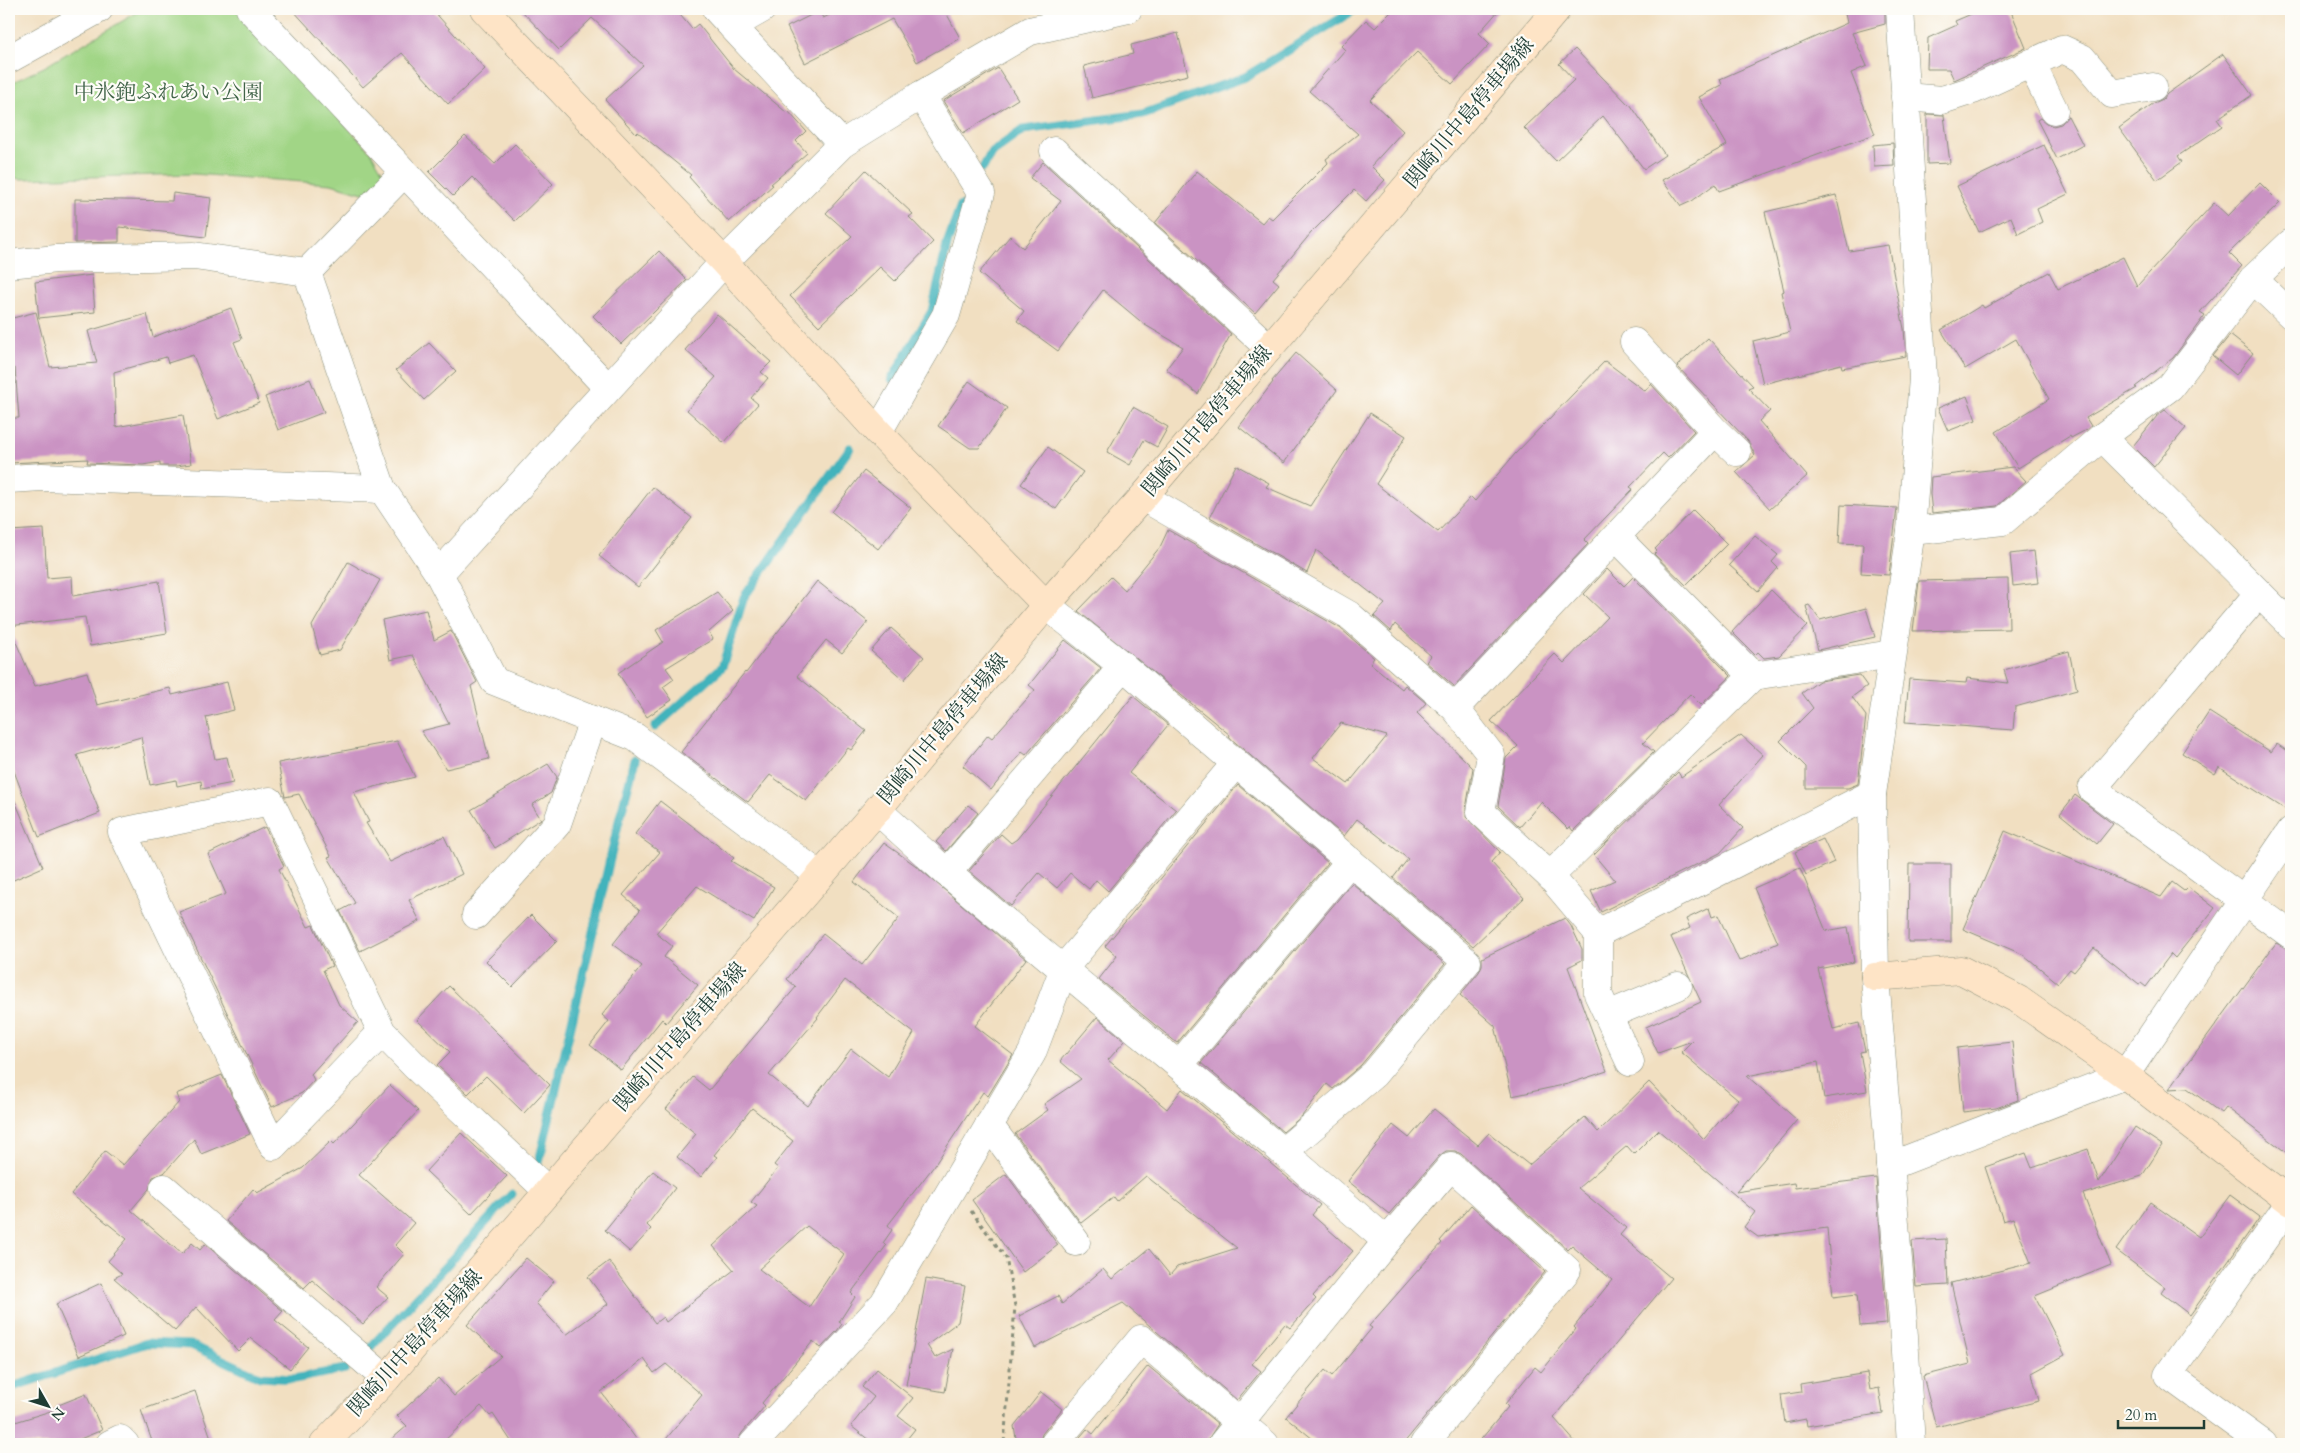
<svg xmlns="http://www.w3.org/2000/svg" width="2300" height="1453" font-family="Cardo,'Noto Serif JP',serif">
<style>
.green{fill:#a1d586;stroke:#60895d}
.lines{fill:none;stroke-linecap:round;stroke-linejoin:round}
.stream{stroke:#43b3bc;stroke-width:9}
.building{fill:#ca93c3;fill-rule:evenodd}
.street-casing{stroke:#888e7a;stroke-width:29}
.secondary-casing{stroke:#888e7a;stroke-width:29}
.path{stroke:#888e7a;stroke-width:3;stroke-dasharray:4 4;stroke-linecap:butt}
.street{stroke:#fff;stroke-width:28}
.secondary{stroke:#fee4c6;stroke-width:28}
.labels{text-anchor:middle;dominant-baseline:central;stroke-width:4.5;stroke-linejoin:round;paint-order:stroke}
.park-label{font-size:21px;fill:#406348;stroke:#fdfcf7}
.street-label{font-size:21px;fill:#1f3d34;stroke:#fdfcf7}
</style>
<rect width="100%" height="100%" fill="#fdfcf7"/>
<filter id="ink" filterUnits="userSpaceOnUse"><feTurbulence type="fractalNoise" baseFrequency=".02" numOctaves="2"/><feDisplacementMap in="SourceGraphic" scale="10" xChannelSelector="R" yChannelSelector="G"/><feConvolveMatrix kernelMatrix="1 2 1 2 8 2 1 2 1" color-interpolation-filters="sRGB"/></filter>
<filter id="wash" filterUnits="userSpaceOnUse"><feTurbulence type="fractalNoise" baseFrequency=".0096" numOctaves="4" result="noise"/><feDisplacementMap in="SourceGraphic" scale="20" xChannelSelector="R" yChannelSelector="G"/><feGaussianBlur stdDeviation="1.12" result="paint"/><feColorMatrix in="noise" values="0 0 0 0 0 0 0 0 0 0 0 0 0 0 0 0 0 1.4 0 .05"/><feComposite in="paint" operator="in"/></filter>
<g filter="url(#wash)">
<rect width="100%" height="100%" fill="#f1dfc1"/>
<path class="green" d="M143 9H236L371 152 385 176 366 194 331 184 193 174 21 179 9 177V84L44 67Z"/>
<g class="lines">
<g class="stream">
<path d="M983 168 991 153 1023 130 1143 114 1245 77 1356 9"/>
<path d="M892 379 932 311 948 241 961 206"/>
<path d="M655 727 722 667 744 597 850 448"/>
<path d="M539 1162 618 825 635 760"/>
<path d="M372 1346 512 1194"/>
<path d="M9 1388 147 1343 191 1345 260 1377 294 1379 345 1369"/>
</g>
</g>
<g id="blocks">
<g class="building">
<path d="M292 9H432L485 69 448 104 402 53 363 87Z"/>
<path d="M520 9H675L692 29 698 24 734 69 786 112 788 111 806 131 796 141 807 153 771 184 773 185 755 201 754 200 729 222 689 177 691 175 638 132 636 134 605 100 643 65 592 18 559 50Z"/>
<path d="M843 9H944L960 38 917 62 892 19 805 63 787 27 819 11 823 18Z"/>
<path d="M1394 9H1500L1479 33 1490 44 1452 84 1417 52 1370 100 1403 131 1371 166 1385 180 1366 201 1354 190 1311 233 1273 279 1279 284 1255 313 1155 223 1197 171 1262 223 1268 216 1272 219 1328 163 1326 159 1358 134 1309 91 1345 50 1341 46 1366 20 1375 28Z"/>
<path d="M1844 9H1885V24L1852 33 1867 66 1851 73 1875 134 1719 191 1715 184 1692 201 1681 206 1662 180 1727 145 1699 97 1722 85 1720 79 1847 23Z"/>
<path d="M1983 9H2010L2026 48 1954 80 1949 69H1927L1928 38 1957 25 1955 21Z"/>
<path d="M1178 33 1188 75 1092 98 1084 66 1133 54 1131 45Z"/>
<path d="M1575 49 1629 105 1630 104 1665 155 1644 169 1603 116 1556 161 1524 128 1574 80 1559 64Z"/>
<path d="M2223 54 2252 95 2217 119 2222 126 2178 156 2182 162 2157 180 2119 128 2154 103 2163 99 2167 94Z"/>
<path d="M998 68 1018 99 963 133 943 101Z"/>
<path d="M1927 114 1944 115 1950 163 1927 164Z"/>
<path d="M2068 116 2083 145 2057 159 2037 120 2040 118 2046 123 2053 126 2061 124Z"/>
<path d="M465 136 495 164 515 144 553 184 515 221 472 177 453 196 429 172Z"/>
<path d="M1893 143 1894 166 1874 167 1873 145Z"/>
<path d="M2044 145 2068 194 2037 209 2042 222 2018 234 2011 217 1979 232 1957 186Z"/>
<path d="M1043 162 1231 334 1198 394 1166 369 1183 347 1145 325 1103 290 1058 351 1017 321 1024 311 979 273 1010 236 1023 248 1061 201 1030 178Z"/>
<path d="M866 170 913 214 909 217 933 242 895 281 880 267 819 326 790 296 852 236 826 213Z"/>
<path d="M2260 183 2280 203 2229 253 2242 266 2200 312 2205 315 2173 358 2135 387 2137 388 2086 418 2091 426 2086 430 2071 438 2070 436 2018 468 1996 432 2049 399 2016 339 1965 369 1941 330 1982 305 1984 308 2049 272 2058 289 2123 257 2137 286 2214 203 2228 216Z"/>
<path d="M173 193 211 198 206 237 119 227V242L75 243V199L172 201Z"/>
<path d="M1836 195 1849 251 1888 245 1904 329 1906 356 1842 368 1841 364 1763 384 1753 341 1790 332 1781 292 1784 291 1765 212Z"/>
<path d="M659 251 687 280 621 344 593 316Z"/>
<path d="M92 275 95 312 39 318 35 282Z"/>
<path d="M231 308 242 339 234 342 259 403 218 419 193 355 168 363 166 357 114 372 116 427 183 415 191 464 176 466H160V462L143 465 87 463 88 459 9 463V418H19L15 368 9 370V319L36 312 50 367 97 363 88 331 147 314 153 337Z"/>
<path d="M717 314 771 362 761 372 768 378 751 398 758 404 724 443 687 410 716 377 685 350Z"/>
<path d="M2230 335 2253 353 2236 375 2213 356Z"/>
<path d="M1708 338 1753 386 1748 388 1770 411 1759 421 1807 476 1770 509 1736 472 1755 455 1748 441 1677 366Z"/>
<path d="M429 343 456 371 424 400 396 370Z"/>
<path d="M1296 353 1337 390 1284 463 1239 427 1273 382 1272 381Z"/>
<path d="M1605 361 1645 391 1651 384 1694 431 1668 458 1663 453 1630 487 1633 489 1584 540 1588 544 1454 686 1426 662 1431 656 1395 624 1391 631 1374 616 1385 604 1316 550 1307 573 1210 517 1236 465 1269 483 1266 487 1310 506 1370 413 1406 436 1376 484 1438 532 1471 497 1475 501 1515 454Z"/>
<path d="M310 379 324 412 278 430 265 397Z"/>
<path d="M969 381 1007 408 979 448H970L938 426Z"/>
<path d="M1967 396 1976 420 1948 431 1938 408Z"/>
<path d="M1133 407 1168 427 1157 447 1144 440 1130 465 1107 452Z"/>
<path d="M2165 410 2186 428 2154 467 2133 446 2157 416Z"/>
<path d="M1048 447 1083 472 1056 509 1021 484Z"/>
<path d="M2013 467 2026 481 1997 506 1932 513 1930 494 1931 477Z"/>
<path d="M864 471 911 508 878 549 832 512Z"/>
<path d="M653 487 692 518 638 587 599 556Z"/>
<path d="M1841 505 1897 508 1889 575 1861 573 1863 544 1839 543Z"/>
<path d="M1693 510 1727 544 1686 585 1654 554 1657 551 1655 549Z"/>
<path d="M44 529 47 578 72 576 73 596 159 581 167 633 90 646 85 617 9 626V531Z"/>
<path d="M1168 530 1340 628 1374 658 1370 663 1402 689 1405 685 1426 703 1417 713 1473 768 1466 809V817L1500 852 1491 862 1524 898 1473 946 1393 878 1408 859 1357 819 1344 836 1229 737 1230 735 1078 611 1111 577 1125 590 1160 547ZM1341 723 1387 736 1348 784 1313 758Z"/>
<path d="M1755 536 1778 555 1772 562 1778 568 1758 591 1729 565Z"/>
<path d="M2034 551 2038 583 2013 586 2010 554Z"/>
<path d="M348 562 380 580 340 650 320 655 312 626Z"/>
<path d="M1607 569 1624 586 1633 577 1731 676 1701 705 1690 694 1643 743 1654 752 1573 831 1570 827 1568 829 1541 802 1520 827 1498 806 1506 758 1518 746 1491 721 1555 654 1564 663 1608 617 1584 594Z"/>
<path d="M2008 579 2009 629 1913 631 1919 581Z"/>
<path d="M817 581 868 622 842 653 826 640 797 676 866 731 851 750 848 748 806 801 770 775 748 802 681 752 745 672 746 673Z"/>
<path d="M1771 590 1808 626 1779 656 1764 658 1758 652 1755 655 1732 632Z"/>
<path d="M717 592 733 611 709 632 713 639 666 668 674 679 663 687 672 700 647 717 618 673 663 642 656 630Z"/>
<path d="M1809 605 1820 620 1866 608 1875 637 1818 650 1806 606Z"/>
<path d="M426 610 434 640 451 631 477 682 471 686 489 759 446 769 421 731 449 724 413 655 390 660 382 620Z"/>
<path d="M9 626 35 686 87 672 97 705 170 688 172 695 227 682 234 710 206 717 215 759 227 757 233 783 202 789 201 781 177 786 176 780 150 785 141 737 77 755 100 813 39 837 9 758Z"/>
<path d="M891 628 924 657 904 680 871 651Z"/>
<path d="M1065 640 1101 668 1026 755 1022 752 991 790 963 766 988 735 992 738 1035 690 1029 685Z"/>
<path d="M2069 651 2077 690 2015 707 2013 730 1905 722 1909 679 1966 683 1967 678 2008 683 2004 670Z"/>
<path d="M1859 675 1867 686 1852 697 1866 716 1858 784 1848 788H1806V767L1780 741 1813 708 1802 693 1819 681Z"/>
<path d="M1133 696 1168 725 1129 773 1176 810 1108 891 1096 880 1089 889 1070 873 1057 888 1039 873 1011 906 969 871 1001 834 1011 843 1017 839Z"/>
<path d="M2209 712 2271 752 2277 744 2291 754V813L2219 767 2215 774 2182 753Z"/>
<path d="M1741 735 1763 755 1719 805 1743 828 1720 853 1601 912 1591 891 1615 880 1594 855 1678 772 1681 777Z"/>
<path d="M397 741 415 777 354 792 369 822 366 823 390 862 444 836 462 874 409 900 420 921 360 951 340 911 355 903 328 857 331 856 299 794 285 797 278 763Z"/>
<path d="M548 764 557 777 551 793 532 805 541 819 495 848 471 810Z"/>
<path d="M1238 785 1328 863 1177 1043 1099 979 1117 956 1105 946Z"/>
<path d="M9 787 43 867 9 882Z"/>
<path d="M2075 795 2113 824 2097 844 2060 814Z"/>
<path d="M660 801 734 858 731 861 774 887 754 921 697 886 656 933 672 946 664 957 698 985 666 1023 662 1019 621 1070 590 1045 609 1021 602 1015 642 966 613 944 640 910 623 895 660 852 635 834Z"/>
<path d="M968 805 978 813 946 851 936 842Z"/>
<path d="M265 827 284 866 279 869 308 927 313 925 332 966 323 970 339 1005 358 1022 311 1074 314 1080 302 1093 272 1107 179 912 226 894 208 854Z"/>
<path d="M2005 831 2161 897 2172 882 2184 891 2188 887 2215 908 2175 958 2171 954 2146 987 2141 983 2139 984 2094 948 2074 972 2070 969 2058 983 2024 955 1963 929Z"/>
<path d="M1823 839 1834 862 1806 875 1795 852Z"/>
<path d="M884 843 915 865 1026 959 975 1026 1013 1055 988 1096 983 1092 934 1166 888 1225 892 1230 883 1243 886 1246 851 1293 855 1297 839 1322 842 1324 837 1331 821 1348 813 1341 762 1403 765 1406 742 1433 736 1444H662L702 1395 666 1364 654 1373 644 1359 601 1392 640 1444H513L493 1414 490 1416 481 1406 441 1444H386L407 1426 397 1416 438 1378 454 1396 501 1356 467 1325 526 1258 554 1281 536 1303 566 1335 608 1304 588 1277 609 1261 655 1323 663 1317 666 1322 734 1270 713 1246 757 1206 751 1202 778 1168 774 1165 793 1141 752 1108 714 1155 717 1157 701 1177 677 1157 696 1134 666 1109 693 1077 709 1090 796 987 787 979 823 934 862 965 899 918 854 882ZM845 980 914 1033 888 1077 851 1049 808 1106 769 1075 818 1018 817 1017ZM807 1226 844 1254 809 1307 759 1269Z"/>
<path d="M1909 864H1951V942H1908Z"/>
<path d="M1800 868 1826 931 1848 927 1854 962 1818 969 1833 1029 1859 1023 1865 1051 1860 1052 1867 1091 1824 1098 1818 1062 1747 1076 1797 1120 1736 1192 1794 1183 1795 1188 1876 1178 1887 1324 1860 1326 1857 1294 1833 1297 1827 1228 1758 1237 1744 1227 1755 1212 1658 1130 1634 1154 1627 1146 1578 1188 1626 1228 1620 1235 1671 1278 1554 1418 1577 1444H1477L1508 1407 1505 1404 1535 1367 1541 1372 1576 1329 1574 1327 1612 1280 1572 1246 1568 1250 1461 1154 1455 1151H1446L1439 1156 1389 1214 1348 1181 1393 1125 1409 1138 1434 1109 1478 1145 1489 1133 1529 1165 1585 1117 1598 1132 1649 1082 1704 1139 1738 1100 1681 1052 1692 1041 1658 1053 1646 1027 1701 1002 1671 937 1690 928 1686 919 1709 908 1712 917 1718 915 1739 961 1778 943 1754 888Z"/>
<path d="M1352 883 1445 964 1361 1065 1333 1089 1327 1084 1302 1116 1283 1132 1201 1063Z"/>
<path d="M531 915 557 941 512 987 486 961Z"/>
<path d="M1565 918 1571 926 1582 949V960L1568 967 1607 1071 1568 1084 1512 1096 1495 1026 1460 995 1479 972 1482 965V958Z"/>
<path d="M2276 943 2291 950V1156L2226 1107 2221 1113 2187 1088 2169 1089Z"/>
<path d="M449 986 550 1085 524 1113 486 1076 468 1094 437 1065 450 1052 417 1020Z"/>
<path d="M1097 1017 1125 1041 1108 1060 1167 1109 1182 1089 1320 1205 1312 1215 1353 1251 1313 1296 1316 1299 1290 1328 1285 1324 1252 1364 1261 1371 1237 1400 1123 1303 1035 1348 1019 1316 1058 1296 1062 1304 1103 1269 1112 1279 1149 1249 1170 1275 1177 1267 1237 1248 1146 1176 1117 1201 1114 1197 1081 1223 1015 1134 1048 1110 1044 1104 1081 1079 1060 1061Z"/>
<path d="M2012 1042 2018 1100 1996 1108 1963 1112 1957 1048Z"/>
<path d="M222 1075 250 1134 201 1154 194 1139 164 1173 153 1177 149 1189 131 1210 182 1254 192 1243 200 1250 205 1244 283 1311 275 1320 308 1347 290 1369 251 1338 238 1351 196 1307 175 1331 114 1278 122 1274 108 1261 127 1239 71 1194 105 1151 123 1165 179 1102 176 1094Z"/>
<path d="M390 1085 418 1111 359 1175 414 1223 395 1245 404 1254 376 1287 388 1297 363 1324 312 1280 304 1288 226 1221 253 1189 257 1193 303 1168 331 1141 334 1144Z"/>
<path d="M2135 1127 2162 1145 2142 1176 2083 1194 2111 1265 2035 1296 2065 1355 2032 1373 2039 1401 1936 1427 1923 1376 1970 1364 1951 1283 2031 1263 2013 1218 2003 1221 1985 1167 2026 1153 2032 1168 2088 1149 2099 1182Z"/>
<path d="M461 1133 507 1176 471 1214 426 1171Z"/>
<path d="M653 1171 675 1188 647 1225 651 1229 630 1252 605 1230Z"/>
<path d="M1006 1174 1058 1245 1023 1272 972 1200Z"/>
<path d="M2230 1195 2260 1217 2190 1315 2161 1293 2165 1287 2116 1250 2150 1202 2199 1237Z"/>
<path d="M1471 1205 1545 1272 1403 1444H1319L1286 1417 1325 1370 1332 1376 1372 1328 1369 1326 1442 1243 1440 1241Z"/>
<path d="M1946 1239 1948 1285 1916 1287 1912 1241Z"/>
<path d="M926 1279 965 1286 958 1322 927 1345 935 1358 953 1349 945 1392 906 1385Z"/>
<path d="M101 1283 124 1336 79 1356 56 1304Z"/>
<path d="M1148 1366 1218 1424 1205 1444H1074L1087 1429 1093 1434Z"/>
<path d="M877 1369 913 1398 898 1416 915 1429 903 1444H874L851 1426 874 1397 862 1387Z"/>
<path d="M1867 1373 1870 1390 1879 1388 1883 1413 1807 1426 1806 1419 1785 1423 1781 1395 1801 1392 1800 1384Z"/>
<path d="M195 1391 213 1444H153L141 1410Z"/>
<path d="M1041 1392 1062 1409 1042 1434 1039 1444H1017L1014 1426Z"/>
<path d="M86 1394 102 1430 68 1444H9V1424L57 1409 56 1406Z"/>
</g>
</g>
</g>
<g filter="url(#ink)">
<use href="#blocks" fill-opacity="0" stroke="#888e7a" stroke-width="1"/>
<g class="lines">
<defs>
<g id="street">
<path d="M250 9 608 388"/>
<path d="M716 9 842 144"/>
<path d="M1900 9 1923 378 1911 531 1872 794 1875 977 1903 1322 1911 1444"/>
<path d="M732 26 762 9"/>
<path d="M9 59 99 9"/>
<path d="M2031 63 2054 110"/>
<path d="M1905 97 1942 100 1973 90 2062 49 2082 58 2112 94 2153 87"/>
<path d="M1054 151 1269 348"/>
<path d="M9 264 56 259 194 256 307 272"/>
<path d="M307 272 382 489 439 574 494 681 635 737 819 875"/>
<path d="M307 272 404 173"/>
<path d="M2253 279 2291 315"/>
<path d="M1634 342 1715 431 1737 452"/>
<path d="M878 432 946 315 981 193 921 95"/>
<path d="M2102 437 2291 625"/>
<path d="M9 479 42 477 382 489"/>
<path d="M1143 497 1349 615 1455 708 1491 755 1481 812 1550 876 1598 933 1872 794"/>
<path d="M1911 531 2003 521 2102 437 2170 387 2253 279 2291 243"/>
<path d="M1616 537 1753 676 1892 654"/>
<path d="M439 574 724 262 842 144 921 95 1030 31 1128 9"/>
<path d="M2258 594 2092 789 2291 935"/>
<path d="M1455 708 1715 431"/>
<path d="M877 810 947 873 1283 1152 1374 1074 1467 962 1123 666 1046 605"/>
<path d="M947 873 1123 666"/>
<path d="M1550 876 1753 676"/>
<path d="M476 915 557 824 593 720"/>
<path d="M1598 933V994L1630 1062"/>
<path d="M1608 1015 1678 986"/>
<path d="M382 1032 273 1146 122 832 270 801 382 1032 414 1065 548 1191"/>
<path d="M1179 1065 1350 861"/>
<path d="M989 1125 1076 1242"/>
<path d="M1283 1152 1387 1241"/>
<path d="M1890 1166 2125 1075 2291 831"/>
<path d="M164 1188 386 1379"/>
<path d="M110 1444 120 1439 125 1444"/>
<path d="M753 1444 884 1303 1032 1053 1064 968 1236 763"/>
<path d="M1054 1444 1141 1339 1265 1444"/>
<path d="M1222 1444 1387 1241 1451 1166 1567 1270 1424 1444"/>
<path d="M2263 1444 2168 1375 2291 1201"/>
</g>
<g id="secondary">
<path d="M484 9 724 262 878 432 1046 605"/>
<path d="M1875 977 1961 970 2019 1000 2125 1075 2291 1202"/>
<path d="M324 1444 386 1379 877 810 1046 605 1143 497 1557 9"/>
</g>
</defs>
<use href="#street" class="street-casing"/>
<use href="#secondary" class="secondary-casing"/>
<path class="path" d="M971 1211 1006 1258 1015 1306 1004 1444"/>
<use href="#street" class="street"/>
<use href="#secondary" class="secondary"/>
</g>
</g>
<g class="labels">
<g class="park-label">
<text x="168" y="92">中氷鉋ふれあい公園</text>
</g>
<g class="street-label">
<text transform="translate(1469 113) rotate(-50)">関崎川中島停車場線</text>
<text transform="translate(1207 421) rotate(-50)">関崎川中島停車場線</text>
<text transform="translate(943 729) rotate(-50)">関崎川中島停車場線</text>
<text transform="translate(680 1037) rotate(-49)">関崎川中島停車場線</text>
<text transform="translate(415 1343) rotate(-48)">関崎川中島停車場線</text>
</g>
</g>
<rect width="2300" height="1453" fill="none" stroke="#fdfcf7" stroke-width="30"/>
<g transform="translate(48 1406) rotate(129)" stroke="#fdfcf7" stroke-width="4" paint-order="stroke">
<path d="M0-4L9 19L0 12L-9 19Z" fill="#1f3d34"/>
<text y="-8" font-size="14" font-weight="bold" text-anchor="middle" fill="#1f3d34">N</text>
</g>
<path d="M2118 1420v8h86v-8" fill="none" stroke="#1f3d34" stroke-width="2.5"/>
<text x="2125" y="1420" font-size="15" fill="#1f3d34" stroke="#fdfcf7" stroke-width="4" paint-order="stroke">20 m</text>
</svg>
